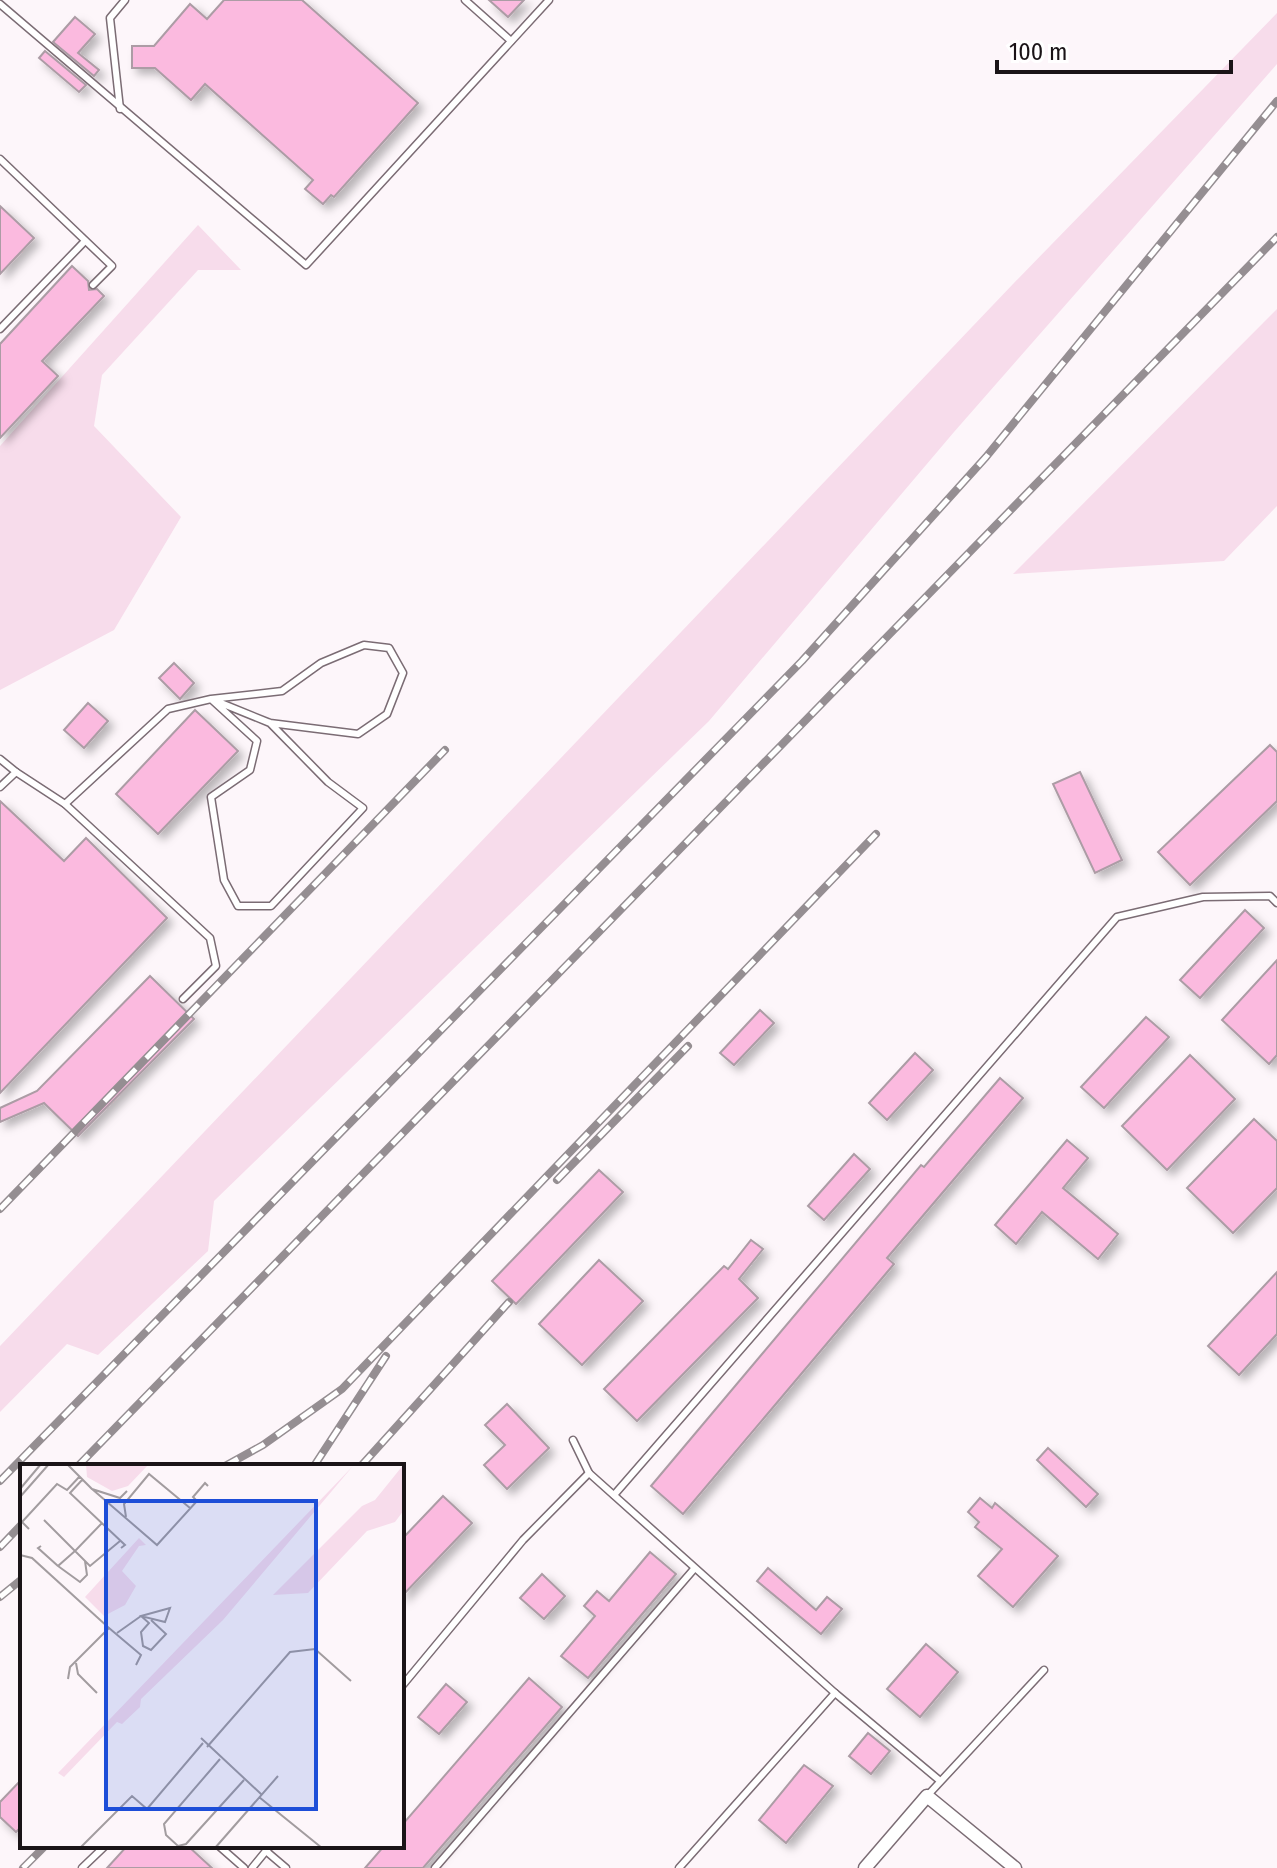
<svg xmlns="http://www.w3.org/2000/svg" width="1277" height="1868" font-family="'Fira Sans Condensed',sans-serif">
<style>
.green{fill:#f7dceb}
.building{fill:#fbbadf;stroke:#ac9ca5;stroke-width:2;filter:url(#shadow)}
.lines{fill:none;stroke-linecap:round;stroke-linejoin:round}
.service-casing{stroke:#7b6c74;stroke-width:9}
.minor-casing{stroke:#7b6c74;stroke-width:15}
.service{stroke:#fff;stroke-width:6}
.minor{stroke:#fff;stroke-width:12}
.rail-casing{stroke:#958e92;stroke-width:8}
.rail{stroke:#fff;stroke-width:5;stroke-dasharray:15;stroke-linecap:butt}
.inset-road{fill:none;stroke:#a29c9f;stroke-width:2}
.view{fill:#1d4ed8;fill-opacity:0.15;stroke:#1d4ed8;stroke-width:4}
.inset-edge{fill:none;stroke:#1a1417;stroke-width:4}
</style>
<defs>
<filter id="shadow"><feDropShadow dx="5.5" dy="5.5" stdDeviation="4" flood-color="#0004"/></filter>
</defs>
<rect width="100%" height="100%" fill="#fdf6fa"/>
<g class="green">
<path d="M1277 13V64L954 432 709 721 214 1201 208 1251 98 1355 67 1344 0 1412V1346L1013 284Z"/>
<path d="M198 225 241 270H198L102 375 94 426 181 517 114 630 0 690V446Z"/>
<path d="M1277 309V506L1224 561 1013 574Z"/>
</g>
<g class="building">
<path d="M224 0H302L418 103 334 197 331 195 323 204 305 189 313 180 205 84 191 100 155 68H132V46H154L190 4 207 19Z"/>
<path d="M489 0H524L508 17Z"/>
<path d="M75 17 95 34 78 53 99 70 94 76 53 42Z"/>
<path d="M45 51 86 85 79 92 39 58Z"/>
<path d="M0 206 34 238 0 274Z"/>
<path d="M72 266 88 281 89 290 97 289 104 296 42 361 58 376 0 438V344Z"/>
<path d="M174 663 194 683 180 699 159 678Z"/>
<path d="M88 703 108 721 84 748 64 730Z"/>
<path d="M195 710 238 751 158 834 116 794Z"/>
<path d="M1270 745 1277 752V801L1190 885 1158 852Z"/>
<path d="M1080 772 1122 860 1095 873 1053 784Z"/>
<path d="M0 801 64 861 86 838 167 918 0 1093Z"/>
<path d="M1245 910 1264 928 1200 998 1180 980Z"/>
<path d="M1277 960V1055L1269 1064 1222 1020Z"/>
<path d="M150 976 194 1019 78 1136 44 1103 0 1122V1108L37 1091Z"/>
<path d="M760 1010 774 1023 734 1065 720 1053Z"/>
<path d="M1146 1017 1169 1037 1104 1108 1081 1087Z"/>
<path d="M915 1053 933 1070 887 1120 869 1103Z"/>
<path d="M1190 1055 1235 1099 1167 1170 1122 1126Z"/>
<path d="M1000 1078 1023 1098 887 1258 894 1264 683 1514 651 1486 921 1165 924 1167Z"/>
<path d="M1254 1119 1277 1141V1188L1233 1233 1187 1188Z"/>
<path d="M1067 1140 1088 1158 1063 1188 1118 1234 1098 1259 1042 1212 1016 1244 995 1225Z"/>
<path d="M854 1154 870 1169 824 1220 808 1206Z"/>
<path d="M599 1170 623 1192 516 1304 492 1281Z"/>
<path d="M751 1240 763 1249 739 1279 758 1298 637 1421 604 1389 724 1266 728 1269Z"/>
<path d="M599 1260 643 1301 582 1365 539 1324Z"/>
<path d="M1277 1272V1334L1239 1375 1208 1346Z"/>
<path d="M507 1404 549 1448 507 1489 484 1465 505 1445 485 1425Z"/>
<path d="M1048 1448 1098 1494 1086 1507 1037 1460Z"/>
<path d="M443 1496 472 1523 402 1596V1539Z"/>
<path d="M980 1498 992 1508 995 1503 1058 1556 1013 1607 978 1576 1002 1549 975 1527 979 1522 968 1512Z"/>
<path d="M650 1552 676 1574 588 1678 561 1656 595 1616 584 1606 597 1591 609 1601Z"/>
<path d="M768 1568 816 1610 827 1597 842 1609 821 1634 757 1581Z"/>
<path d="M542 1574 565 1596 544 1619 520 1598Z"/>
<path d="M926 1644 958 1672 920 1717 887 1689Z"/>
<path d="M529 1678 562 1707 423 1868H365L384 1846H402V1825Z"/>
<path d="M446 1684 467 1702 439 1734 418 1717Z"/>
<path d="M868 1733 890 1751 871 1774 849 1756Z"/>
<path d="M804 1765 833 1786 786 1843 759 1820Z"/>
<path d="M22 1779V1826L16 1832 0 1817V1802Z"/>
<path d="M127 1846H188L212 1868H107Z"/>
</g>
<g class="lines">
<defs>
<g id="service">
<path d="M465 0 511 41"/>
<path d="M0 4 306 265 549 0"/>
<path d="M120 109 110 18 125 0"/>
<path d="M0 159 112 266 93 285"/>
<path d="M0 329 85 241"/>
<path d="M0 759 16 772 0 787"/>
<path d="M16 772 65 804 210 938 216 966 183 999"/>
<path d="M65 804 168 709 211 699 270 723 358 734 387 714 403 673 389 648 364 645 321 663 282 691 211 699 257 741 250 770 211 797 224 880 238 906H271L363 808 328 782 270 723"/>
<path d="M573 1440 589 1473 835 1693 939 1780"/>
<path d="M614 1495 1117 917 1203 897 1270 896 1277 903"/>
<path d="M402 1686 523 1540 589 1473"/>
<path d="M927 1796 1044 1670"/>
<path d="M219 1846 244 1868"/>
<path d="M266 1851 286 1868"/>
<path d="M82 1868 105 1846"/>
<path d="M252 1868 270 1846"/>
<path d="M435 1868 694 1569"/>
<path d="M679 1868 835 1693"/>
</g>
<path id="minor" d="M865 1868 927 1796 1015 1868"/>
</defs>
<use href="#service" class="service-casing"/>
<use href="#minor" class="minor-casing"/>
<use href="#service" class="service"/>
<use href="#minor" class="minor"/>
<defs>
<g id="rail">
<path d="M557 1180 688 1046"/>
<path d="M0 1209 445 750"/>
<path d="M78 1466 1277 237"/>
<path d="M225 1466 263 1445 342 1389 876 834"/>
<path d="M314 1466 386 1356"/>
<path d="M361 1466 509 1302"/>
<path d="M0 1481 802 661 986 457 1277 101"/>
<path d="M0 1547 22 1524"/>
<path d="M0 1597 22 1579"/>
<path d="M23 1868 45 1846"/>
</g>
</defs>
<use href="#rail" class="rail-casing"/>
<use href="#rail" class="rail"/>
</g>
<g transform="translate(20 1464)">
<rect width="384" height="384" fill="#fdf6fa"/>
<path d="M66 0H129L108 22 92 27 67 13ZM384 0V46L375 58 347 67 288 129 253 131 342 42 355 36ZM333 2 203 156 121 235 120 243 102 260 97 258 44 313 38 309ZM119 74 126 81 119 82 102 107 116 122 105 141 84 152 65 133Z" fill="#f7dceb"/>
<path class="inset-road" d="M47 0 72 25 100 34 107 27M62 16 50 29 105 81 101 84M0 25 21 0M72 25 137 81 177 37 173 33 185 19 188 22M0 33 29 0M106 53 104 40 129 10 170 44M24 56 55 87 38 102 60 118 67 111 65 97M82 59 55 87 70 102 100 77M9 65 2 58 37 20 47 26 60 12M21 82 18 84 38 102M0 91 12 94 89 164 50 203 48 215M89 164 121 191 116 201M97 169 121 152 145 158 150 144 121 152 129 159 121 168 123 182 131 186 146 170 131 156M56 199 58 210 77 229M181 274 241 330M187 283 270 188 295 185 331 217M200 295 144 360 146 371 158 382 166 380 224 316M239 333 302 384M60 384 112 332 127 345 183 279M195 384 258 312"/>
<path class="view" d="M86 37H296V345H86Z"/>
<rect width="384" height="384" class="inset-edge"/>
</g>
<path d="M997 60v12h234v-12" fill="none" stroke="#1a1417" stroke-width="4"/>
<text x="1009" y="60" font-size="24" fill="#1a1417" stroke="#ffffff" stroke-width="6" paint-order="stroke">100 m</text>
</svg>
